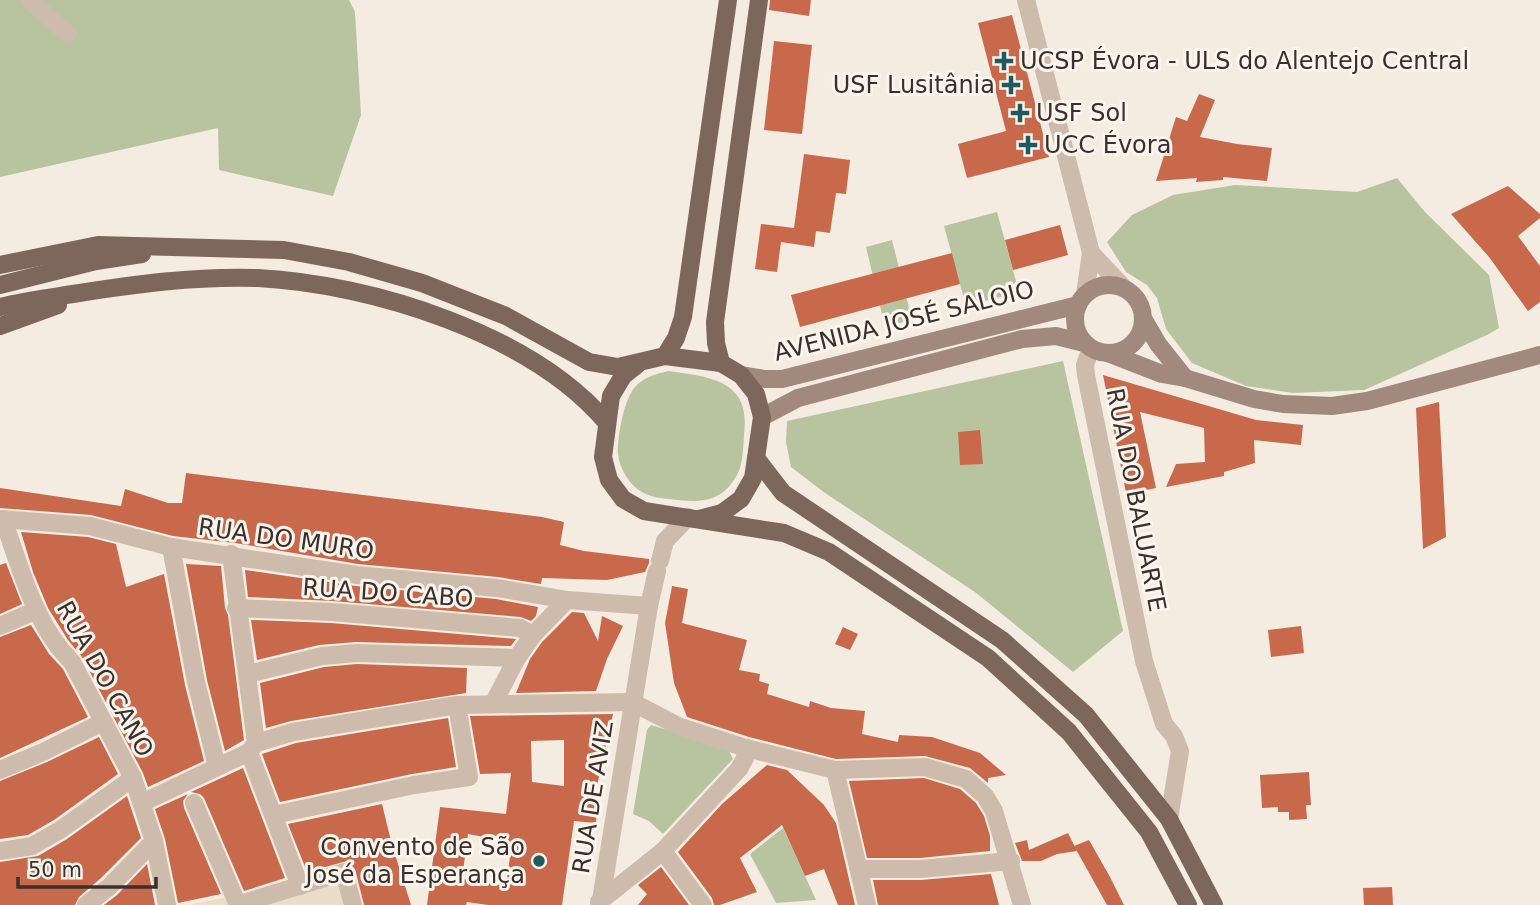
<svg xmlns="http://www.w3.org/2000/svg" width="1540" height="905" font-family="'DejaVu Sans',sans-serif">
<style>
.green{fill:#b8c4a0}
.plaza{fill:#ecdcc8}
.building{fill:#c8694b;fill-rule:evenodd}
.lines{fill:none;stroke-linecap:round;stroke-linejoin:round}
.street{stroke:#cdbbac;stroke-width:18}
.secondary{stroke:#a18a7d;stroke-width:18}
.primary{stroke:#7d675c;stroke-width:18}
.poi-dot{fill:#1f5a5e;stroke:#fbf5ee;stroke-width:2.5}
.labels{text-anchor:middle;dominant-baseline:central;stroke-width:6;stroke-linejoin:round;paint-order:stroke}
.poi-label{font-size:24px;fill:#3b302b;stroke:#fbf5ee;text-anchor:start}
.street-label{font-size:24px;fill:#3b302b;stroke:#fbf5ee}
</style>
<rect width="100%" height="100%" fill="#f4ebe1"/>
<g class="green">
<path d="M0 0H349L355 12 361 115 333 196 219 170 218 128 0 177Z"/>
<path d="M1397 178 1425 212 1489 275 1499 328 1487 335 1364 390 1293 393 1246 386 1192 363 1166 329 1157 298 1147 285 1126 272 1107 242 1132 215 1173 195 1235 185 1357 192Z"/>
<path d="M997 212 1019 292 966 306 944 226Z"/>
<path d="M892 240 912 320 885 327 866 247Z"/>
<path d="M1063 361 1123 631 1073 672 975 592 825 493 791 467 786 442 787 421Z"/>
<path d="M668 371C711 377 752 380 744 436 743 448 743 463 738 473 722 504 699 503 669 499 657 498 645 496 635 487 626 479 619 465 618 454 617 438 624 399 635 387 644 377 656 374 668 371Z"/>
<path d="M651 725 728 749 733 759 663 834 649 821 633 814 647 730Z"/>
<path d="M783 828 816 900 776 903 750 854Z"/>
</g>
<path class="plaza" d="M351 867 360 905H188L239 895Z"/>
<g class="building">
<path d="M770 0H811L809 16 769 10Z"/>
<path d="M1012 15 1049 157 967 178 958 144 1006 131 978 23Z"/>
<path d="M774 41 812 45 802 134 764 130Z"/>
<path d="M1199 94 1215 100 1200 137 1237 144 1272 148 1267 181 1223 177V180L1196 182 1197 178 1156 181 1176 117 1187 121Z"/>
<path d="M804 154 850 160 846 194 836 193 830 233 816 231 814 247 781 242 777 272 755 269 761 224 794 228Z"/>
<path d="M1508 186 1540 214V218L1518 236 1540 266V302L1528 311 1489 257 1451 214Z"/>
<path d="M1060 225 1068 255 1013 270 1005 240Z"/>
<path d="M952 253 960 284 800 327 791 295Z"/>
<path d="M1103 375 1256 420 1303 425 1301 445 1254 440 1255 463 1224 472V476L1166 487 1176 464 1205 462 1204 428 1140 412 1156 488 1146 490 1128 503Z"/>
<path d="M1439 402 1446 537 1423 549 1416 408Z"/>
<path d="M980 430 983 464 960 465 958 432Z"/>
<path d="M186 473 542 517 564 522 560 545 584 551 649 559V563L645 572 607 580 542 578 541 584 498 577 358 564 235 543 173 536 91 515 0 508V488L121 506 125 489 168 503H182Z"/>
<path d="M21 532 88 537 116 544 126 587 164 574 185 685 204 761 148 787 143 773 82 657 68 640 48 608 33 572Z"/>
<path d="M6 563 22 604 0 614V565Z"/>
<path d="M186 564 221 566 225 608 228 615 244 740 225 751 207 680Z"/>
<path d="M245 570 355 586 496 599 538 607 536 616 531 621 521 617 333 601 248 597Z"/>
<path d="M672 586 688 589 682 623 747 640 739 670 760 674 759 681 769 684 767 694 809 707 810 701 831 708 865 711 862 734 898 742 899 735 932 737 980 753 1006 775 988 778V783L970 768 925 756 836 759 749 737 687 717 674 683 665 623Z"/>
<path d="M572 612 584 613 598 641 602 616 623 626 607 659 596 691 516 693 530 659 542 642Z"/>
<path d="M251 620 331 623 516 639 511 646 356 642 319 645 257 660Z"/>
<path d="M31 625 49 654 63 669 88 717 0 758V637Z"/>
<path d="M1301 626 1304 653 1271 657 1268 630Z"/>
<path d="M843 627 858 634 850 650 835 644Z"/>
<path d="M357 664 467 668 466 693 291 721 266 728 260 683 324 667Z"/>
<path d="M613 714 596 790H598L596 823 574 821 562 905H488L467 902 466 905H427L440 807 506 814 511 773 480 774 470 716ZM564 740V786L532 782 531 741ZM468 834 512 842 506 886 462 879Z"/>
<path d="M448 718 456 767 412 774 280 802 262 754 296 743Z"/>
<path d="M99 737 118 774 54 820 28 835 0 839V781L47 762Z"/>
<path d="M767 765 787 770 824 805 836 823 855 905H838L824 869 805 876 782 825 740 858 757 892 720 905H714L712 898 678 852 722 804Z"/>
<path d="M243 768 285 878 244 891 204 798 200 794 191 792Z"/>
<path d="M1309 772 1311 805H1306L1307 819 1289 820V812H1278V807L1262 808 1260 775Z"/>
<path d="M924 778 960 789 976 803 984 816 990 836V851L920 858H867L849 781Z"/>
<path d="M188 794 183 801 184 808 221 894 178 903 165 839 155 809Z"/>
<path d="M127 796 141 838 101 878 79 897 75 905H0V862L38 856 67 839Z"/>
<path d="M382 804 392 845 411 905H364L355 869 347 861 307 872 288 824Z"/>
<path d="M1068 833 1077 851 1057 854 1041 861H1022L1015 843 1027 840 1029 850Z"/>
<path d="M1089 840 1110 877 1124 905H1107L1074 846Z"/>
<path d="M147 864 155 905H104L117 895Z"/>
<path d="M661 867 689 905H638L647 894 638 885Z"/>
<path d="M991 874 999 905H878L873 880H921Z"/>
<path d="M1392 887 1393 905H1364L1363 888Z"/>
</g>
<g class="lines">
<g class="street">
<path d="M29 0 68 34"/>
<path d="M1026 0 1091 253 1085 294"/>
<path d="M1091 253 1123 287"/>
<path d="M1091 348 1085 365 1086 375 1144 661 1164 724 1174 736 1180 751 1169 819"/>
<path d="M0 519 90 526 171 547 357 575 497 588 567 600 649 606"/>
<path d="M3 519C21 568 34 625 72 662L133 778 154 841 167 905"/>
<path d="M171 547 196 682 217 766"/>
<path d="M231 554 256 743"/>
<path d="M660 561 665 541 688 517"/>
<path d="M236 608 332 612 520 628 533 635"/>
<path d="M0 626 37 610"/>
<path d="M248 674 322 656 357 653 517 658"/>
<path d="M632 702 678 726 746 748 835 770 925 767 966 779 985 796 994 811 1022 905"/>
<path d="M493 704 517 658 533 635 567 600"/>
<path d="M249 752 300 886"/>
<path d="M0 770 43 752 103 722"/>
<path d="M835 770 867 905"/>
<path d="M142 803 249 752 256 743 293 732 457 705 632 702"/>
<path d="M194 803 238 905"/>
<path d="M274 815 414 785 469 777 457 705"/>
<path d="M0 851 32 846 60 830 133 778"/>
<path d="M663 851 703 905"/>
<path d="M859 869H920L1011 861"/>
<path d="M601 900 649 606 657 571"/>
<path d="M599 902 663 851 739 769 745 758 746 748"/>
<path d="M86 905 109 887 154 841"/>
<path d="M237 905 344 872 353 905"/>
</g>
<g class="secondary">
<circle cx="1109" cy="319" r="34"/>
<path d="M1144 320 1158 344 1185 378"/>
<path d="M1108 353 1162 374 1185 378 1254 399 1283 404 1332 406 1367 401 1540 355"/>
<path d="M741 375 764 379H782L1078 305"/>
<path d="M762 417 798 398 1022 339 1056 336 1084 343"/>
</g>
<g class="primary">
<path d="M0 265 98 245 284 250 349 262 422 283 506 316 589 362 618 367 665 356 721 363 741 375 756 394 762 417 756 458 753 478 741 499 722 513 699 519"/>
<path d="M0 285 96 261 142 254"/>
<path d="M0 307C23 301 49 298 73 294 135 284 195 276 258 278 372 284 532 334 607 423"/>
<path d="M0 326 58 305"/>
<path d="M665 356 676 338 683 317 728 0"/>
<path d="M721 363 716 343 715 322 759 0"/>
<path d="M638 364 623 376 611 396 603 457 609 480 623 499 644 511 784 533 829 552 988 658 1069 732 1149 832 1188 905"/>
<path d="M756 458 783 493 1002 640 1086 715 1169 819 1214 905"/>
</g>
</g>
<g class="poi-dot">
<path d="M1000.5 50.5h7v7h7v7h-7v7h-7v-7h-7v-7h7z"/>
<path d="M1007.5 74.5h7v7h7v7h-7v7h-7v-7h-7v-7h7z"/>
<path d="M1016.5 102.5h7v7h7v7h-7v7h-7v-7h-7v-7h7z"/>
<path d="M1024.5 134.5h7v7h7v7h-7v7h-7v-7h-7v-7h7z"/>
<circle cx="539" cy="861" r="7"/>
</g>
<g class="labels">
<g class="poi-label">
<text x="1020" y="61">UCSP Évora - ULS do Alentejo Central</text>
<text x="995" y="85" text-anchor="end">USF Lusitânia</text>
<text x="1036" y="113">USF Sol</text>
<text x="1044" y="145">UCC Évora</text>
<text x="525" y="847" text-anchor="end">Convento de São<tspan x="525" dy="28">José da Esperança</tspan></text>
</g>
<g class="street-label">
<text transform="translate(904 321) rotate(-14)">AVENIDA JOSÉ SALOIO</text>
<text transform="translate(1136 500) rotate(79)">RUA DO BALUARTE</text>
<text transform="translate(286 539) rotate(8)">RUA DO MURO</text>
<text transform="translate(388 593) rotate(4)">RUA DO CABO</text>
<text transform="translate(105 679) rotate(61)">RUA DO CANO</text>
<text transform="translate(593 797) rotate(-81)">RUA DE AVIZ</text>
</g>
</g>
<path d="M18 877v10h138v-10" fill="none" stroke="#3b302b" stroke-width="3.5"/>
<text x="28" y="877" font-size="21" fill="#3b302b" stroke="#fbf5ee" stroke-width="5" paint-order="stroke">50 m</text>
</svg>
